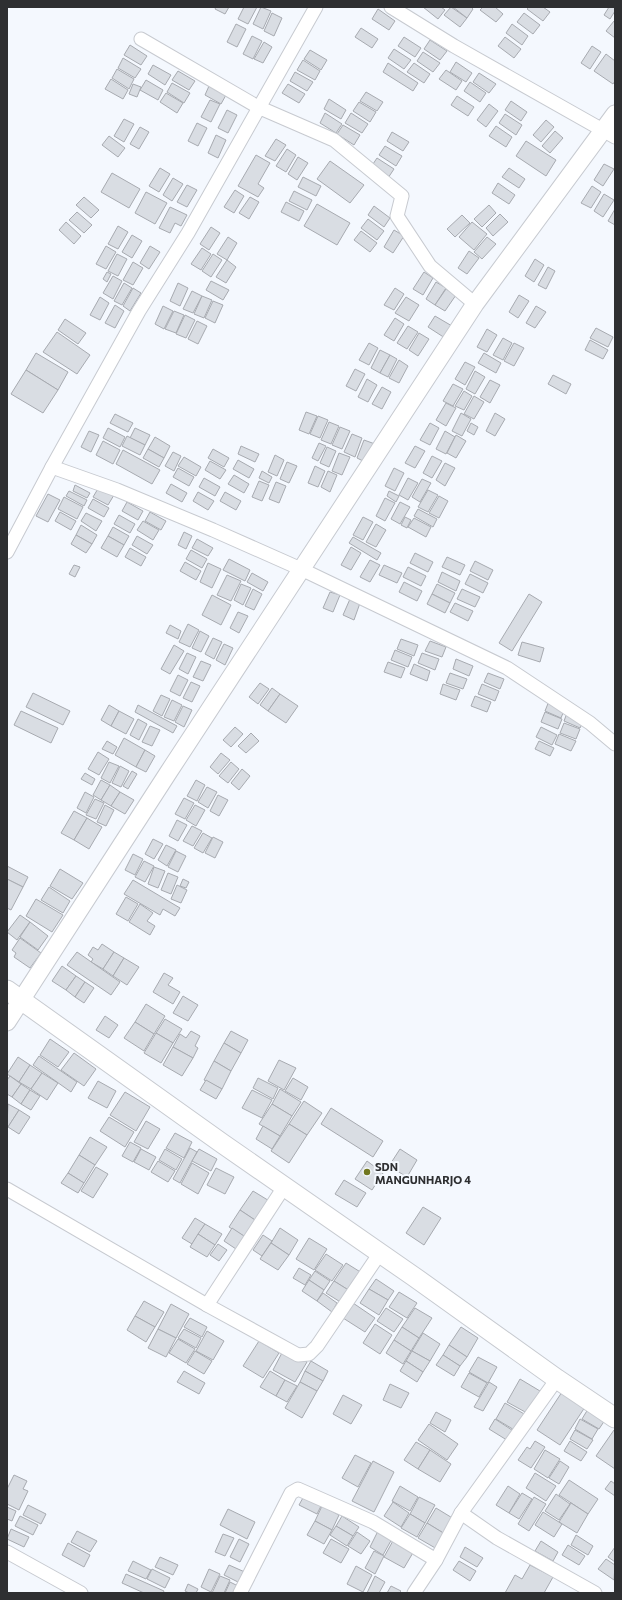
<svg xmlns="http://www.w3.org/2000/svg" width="622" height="1600" font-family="Commissioner,sans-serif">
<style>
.building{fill:#d9dde3;stroke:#a7aab0}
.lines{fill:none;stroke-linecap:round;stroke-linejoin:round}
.minor-casing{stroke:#c7cad0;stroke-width:15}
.tertiary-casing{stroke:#c7cad0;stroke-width:19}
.secondary-casing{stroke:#c7cad0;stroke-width:21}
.minor{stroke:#fff;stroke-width:13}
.tertiary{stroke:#fff;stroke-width:17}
.secondary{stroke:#fff;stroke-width:19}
.poi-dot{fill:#717720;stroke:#f4f8fe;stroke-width:1.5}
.labels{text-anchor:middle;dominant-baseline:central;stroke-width:4;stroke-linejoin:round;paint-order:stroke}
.poi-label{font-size:11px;font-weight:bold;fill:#2e2f31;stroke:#f4f8fe;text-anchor:start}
</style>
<rect width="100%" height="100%" fill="#f4f8fe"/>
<g class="building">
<path d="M216 7H229L225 14 215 9Z"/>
<path d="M244 7H257L248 24 238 19Z"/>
<path d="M261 7 271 11 263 29 253 24Z"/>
<path d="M423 7H441L445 10 438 19Z"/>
<path d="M451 7 467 18 460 27 444 15Z"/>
<path d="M453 7H471L473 9 467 18Z"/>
<path d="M483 7H495L503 14 496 22 480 10Z"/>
<path d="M529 7H543L550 12 543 21 527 9Z"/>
<path d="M609 7H615V11L610 19 604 15Z"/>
<path d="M378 9 395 21 389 30 372 19Z"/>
<path d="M272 13 282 18 274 36 264 31Z"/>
<path d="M524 13 540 25 533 34 517 22Z"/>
<path d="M614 21 615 22V38L606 31Z"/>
<path d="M236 24 246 29 237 47 227 42Z"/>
<path d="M512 24 528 36 522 45 506 33Z"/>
<path d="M361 28 378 39 372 48 355 37Z"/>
<path d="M252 36 262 41 253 59 243 54Z"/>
<path d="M404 37 421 48 415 57 398 46Z"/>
<path d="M505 37 521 49 514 58 498 46Z"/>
<path d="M430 40 447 51 440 60 424 49Z"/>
<path d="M264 42 272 47 263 63 254 59Z"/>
<path d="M130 45 147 56 141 65 124 55Z"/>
<path d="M592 46 601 52 590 69 581 63Z"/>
<path d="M394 49 411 60 404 69 388 58Z"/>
<path d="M310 50 327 60 321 70 304 59Z"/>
<path d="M423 52 440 63 433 72 417 61Z"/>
<path d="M606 54 615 61V81L613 84 594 71Z"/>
<path d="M123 58 141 69 135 78 118 68Z"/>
<path d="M303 60 320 71 315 80 297 70Z"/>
<path d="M456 62 472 73 466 82 450 72Z"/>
<path d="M388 63 418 83 413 91 383 72Z"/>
<path d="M414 63 430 74 424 83 407 72Z"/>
<path d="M153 65 171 75 165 85 148 74Z"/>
<path d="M117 69 134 79 129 89 112 78Z"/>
<path d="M446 70 462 81 456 90 439 79Z"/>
<path d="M178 71 195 81 189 90 172 80Z"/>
<path d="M295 72 313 82 307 91 290 81Z"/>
<path d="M479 73 496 84 489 93 473 82Z"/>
<path d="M111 79 128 90 123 99 105 89Z"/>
<path d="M146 80 163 90 158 100 140 90Z"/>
<path d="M470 82 486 93 480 102 464 91Z"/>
<path d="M172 83 190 93 184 103 167 92Z"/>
<path d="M133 84 141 87 137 97 129 94Z"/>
<path d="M288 84 305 94 299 103 282 93Z"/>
<path d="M209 86 226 95 221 104 205 95Z"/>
<path d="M366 92 383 102 377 111 360 101Z"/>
<path d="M166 93 183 103 177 113 160 102Z"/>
<path d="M457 96 474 107 468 116 451 105Z"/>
<path d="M329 99 346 110 341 119 324 109Z"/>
<path d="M210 100 220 104 211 122 201 117Z"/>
<path d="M511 101 527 112 521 121 505 110Z"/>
<path d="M359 102 376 112 370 122 353 111Z"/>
<path d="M489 104 498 111 486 127 477 120Z"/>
<path d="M227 110 237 115 228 133 218 128Z"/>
<path d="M325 113 342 124 336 133 320 123Z"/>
<path d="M351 113 368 124 362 133 345 123Z"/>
<path d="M505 114 522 125 516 135 499 123Z"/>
<path d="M124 119 134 124 124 142 114 136Z"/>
<path d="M546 120 554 127 541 142 533 135Z"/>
<path d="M197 123 207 128 198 146 188 141Z"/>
<path d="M343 125 360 135 354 145 337 134Z"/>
<path d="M496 126 512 137 506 147 489 136Z"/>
<path d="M140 127 149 132 139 149 130 144Z"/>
<path d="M555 131 563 138 550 153 542 146Z"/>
<path d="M392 132 409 142 403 151 387 141Z"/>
<path d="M216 135 226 140 218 158 208 153Z"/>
<path d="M109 136 125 148 118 157 102 145Z"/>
<path d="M276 139 286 145 275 161 265 156Z"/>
<path d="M526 141 556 160 546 176 516 156Z"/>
<path d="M385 146 402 156 396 166 379 155Z"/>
<path d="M287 149 296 155 286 172 276 166Z"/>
<path d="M256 155 270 163 258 184 264 188 258 197 238 186Z"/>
<path d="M298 157 308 163 297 180 288 174Z"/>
<path d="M377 158 394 169 388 178 371 167Z"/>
<path d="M330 161 364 185 350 203 317 179Z"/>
<path d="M604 164 614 169 603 186 594 180Z"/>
<path d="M160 168 170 174 159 192 149 186Z"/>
<path d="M509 168 525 179 519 188 502 177Z"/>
<path d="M112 173 140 189 129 208 101 192Z"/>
<path d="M303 177 321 186 316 196 298 187Z"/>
<path d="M173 178 183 184 172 201 163 195Z"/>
<path d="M498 183 515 195 509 204 492 193Z"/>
<path d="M187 185 197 190 187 207 177 202Z"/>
<path d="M592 186 601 192 591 208 581 203Z"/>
<path d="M235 190 244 196 234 213 224 207Z"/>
<path d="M294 191 312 200 307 210 289 201Z"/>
<path d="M146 192 167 203 155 224 135 213Z"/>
<path d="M604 194 614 200 603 217 594 211Z"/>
<path d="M84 197 99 210 91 218 76 205Z"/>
<path d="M250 197 259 202 249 219 239 213Z"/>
<path d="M286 202 304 211 299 221 281 212Z"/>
<path d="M317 204 350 223 337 245 304 226Z"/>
<path d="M489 205 496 213 482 227 474 219Z"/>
<path d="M374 206 390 218 384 227 368 215Z"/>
<path d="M170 207 187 215 181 226 175 223 170 233 159 228Z"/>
<path d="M615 209V225L608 221Z"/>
<path d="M77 212 92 225 84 233 69 220Z"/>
<path d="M500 214 508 222 493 236 486 228Z"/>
<path d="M462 215 470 223 455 237 447 229Z"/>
<path d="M368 219 384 231 377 240 361 228Z"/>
<path d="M66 222 81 236 74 244 59 230Z"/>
<path d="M472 222 487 234 474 250 459 237Z"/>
<path d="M118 226 128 232 118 249 108 244Z"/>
<path d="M211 227 220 233 209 250 200 244Z"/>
<path d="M394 230 404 236 393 253 384 247Z"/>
<path d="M361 231 377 243 370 252 354 240Z"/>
<path d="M132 235 142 241 132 258 122 252Z"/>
<path d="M228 237 237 243 227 260 217 254Z"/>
<path d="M487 237 496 244 482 259 474 252Z"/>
<path d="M106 246 116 252 106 269 96 264Z"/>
<path d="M150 246 160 252 149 269 140 263Z"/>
<path d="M202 248 211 254 201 270 191 264Z"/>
<path d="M469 251 479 258 467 274 458 268Z"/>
<path d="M117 254 127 259 118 276 108 271Z"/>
<path d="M213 254 222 260 211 277 202 271Z"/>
<path d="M535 259 544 265 534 282 525 276Z"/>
<path d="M227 260 236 267 226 283 216 277Z"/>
<path d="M133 262 143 268 133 285 123 280Z"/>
<path d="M548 267 555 271 546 289 538 285Z"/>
<path d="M107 272 111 274 107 282 103 279Z"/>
<path d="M424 272 433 278 423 295 413 289Z"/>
<path d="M113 276 122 281 113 299 103 293Z"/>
<path d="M211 281 229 290 223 300 206 290Z"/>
<path d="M436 282 446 288 435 305 426 299Z"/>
<path d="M124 283 132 288 122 305 114 301Z"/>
<path d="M178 283 188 288 180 306 170 301Z"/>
<path d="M133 288 141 293 130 311 123 306Z"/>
<path d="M395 288 404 294 394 310 384 305Z"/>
<path d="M446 289 456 295 445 311 435 305Z"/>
<path d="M192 291 202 296 193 313 183 309Z"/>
<path d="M519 295 529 301 518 318 509 312Z"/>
<path d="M202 296 212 300 204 318 194 314Z"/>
<path d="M100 297 109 303 100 320 90 315Z"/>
<path d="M406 297 419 305 409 321 395 313Z"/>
<path d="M213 301 223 305 215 323 205 318Z"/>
<path d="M115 305 124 311 115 328 105 323Z"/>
<path d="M163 306 173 311 164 329 155 324Z"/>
<path d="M536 306 546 312 535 328 526 323Z"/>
<path d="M174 311 184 315 176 333 165 329Z"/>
<path d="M185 315 195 320 186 338 176 334Z"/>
<path d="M435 316 452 326 445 338 428 327Z"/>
<path d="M395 318 404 324 394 341 384 335Z"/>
<path d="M65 319 86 333 78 344 58 330Z"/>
<path d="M197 321 207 326 198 344 188 339Z"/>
<path d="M408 326 418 332 407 349 397 343Z"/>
<path d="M596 328 613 337 608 347 590 338Z"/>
<path d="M487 329 497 335 487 352 477 347Z"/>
<path d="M57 332 90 355 77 374 43 352Z"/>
<path d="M419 333 429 339 418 356 409 350Z"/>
<path d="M503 338 512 343 503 360 493 355Z"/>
<path d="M590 340 608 350 603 359 585 350Z"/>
<path d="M369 343 378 348 369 365 359 360Z"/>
<path d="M514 343 524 348 514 366 504 361Z"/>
<path d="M380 350 390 355 380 373 371 368Z"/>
<path d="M36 353 68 372 58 390 26 370Z"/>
<path d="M484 353 501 363 496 373 478 363Z"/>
<path d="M390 355 397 359 388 377 380 373Z"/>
<path d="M399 360 408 366 399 383 389 378Z"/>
<path d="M465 362 475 367 465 385 455 379Z"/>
<path d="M355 369 365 374 356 391 346 386Z"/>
<path d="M26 370 58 390 43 413 11 394Z"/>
<path d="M475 371 485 377 475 394 466 389Z"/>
<path d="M553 375 571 384 566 394 548 384Z"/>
<path d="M367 379 377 385 368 402 358 397Z"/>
<path d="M490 380 500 385 490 403 480 397Z"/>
<path d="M453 384 463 389 453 406 443 401Z"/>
<path d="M382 387 391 392 382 409 372 404Z"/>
<path d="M464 391 472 396 464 410 455 406Z"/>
<path d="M474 396 484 402 474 419 464 414Z"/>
<path d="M446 403 456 408 446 426 436 420Z"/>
<path d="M306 412 317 416 309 434 299 430Z"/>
<path d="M461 413 471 419 462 436 452 431Z"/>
<path d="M495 413 505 419 495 436 486 431Z"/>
<path d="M115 414 133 423 128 432 110 423Z"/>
<path d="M318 416 328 420 320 438 310 434Z"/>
<path d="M329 422 339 426 331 444 321 440Z"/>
<path d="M430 423 439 428 430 445 420 440Z"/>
<path d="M471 423 478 427 474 435 467 431Z"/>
<path d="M340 427 350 431 342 449 332 445Z"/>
<path d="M108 428 125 437 120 447 103 438Z"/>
<path d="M135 428 150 435 145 445 130 438Z"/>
<path d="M89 431 99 435 91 452 81 447Z"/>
<path d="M445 431 455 437 446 454 436 449Z"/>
<path d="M352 434 362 438 355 457 344 452Z"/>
<path d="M456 435 466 441 456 458 447 453Z"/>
<path d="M127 436 145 445 140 455 122 446Z"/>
<path d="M155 437 170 446 164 458 148 449Z"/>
<path d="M364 440 375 444 367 463 357 458Z"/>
<path d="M103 441 120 450 113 464 96 455Z"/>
<path d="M319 443 326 446 318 461 312 458Z"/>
<path d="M241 446 259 454 255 462 238 454Z"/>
<path d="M415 446 425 451 415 468 405 463Z"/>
<path d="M327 447 336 451 329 467 320 463Z"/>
<path d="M148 449 164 458 159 467 143 458Z"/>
<path d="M213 449 229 458 224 467 208 458Z"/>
<path d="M123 450 160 470 152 484 116 464Z"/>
<path d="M173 452 181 456 174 471 165 466Z"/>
<path d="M339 453 350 457 342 475 332 471Z"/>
<path d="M275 455 284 460 277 476 268 472Z"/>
<path d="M432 456 442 461 432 478 423 473Z"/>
<path d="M184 457 201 467 196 476 178 466Z"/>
<path d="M238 460 254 469 249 478 233 469Z"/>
<path d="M210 461 226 470 220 479 205 470Z"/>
<path d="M287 462 297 466 289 483 280 479Z"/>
<path d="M445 463 455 468 445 486 436 480Z"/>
<path d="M315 466 325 471 318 487 308 483Z"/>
<path d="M178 468 194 477 189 486 173 477Z"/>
<path d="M394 468 404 473 395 491 385 486Z"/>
<path d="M262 471 272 477 269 483 259 478Z"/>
<path d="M328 471 337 475 330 492 321 487Z"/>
<path d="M234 475 249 484 244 493 228 484Z"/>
<path d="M204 478 220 487 215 496 199 487Z"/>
<path d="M408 478 418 483 408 500 399 495Z"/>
<path d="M422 479 431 483 420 502 412 497Z"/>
<path d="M259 481 269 485 262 501 252 497Z"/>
<path d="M276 482 286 486 279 503 269 499Z"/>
<path d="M171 484 187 493 182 502 166 493Z"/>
<path d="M75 485 90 493 87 498 73 491Z"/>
<path d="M99 487 114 495 108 505 93 497Z"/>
<path d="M428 490 438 495 428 512 418 507Z"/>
<path d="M69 491 87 500 84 506 66 496Z"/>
<path d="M389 491 399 496 396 502 387 496Z"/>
<path d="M198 492 214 501 208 510 193 501Z"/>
<path d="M225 492 241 501 236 510 220 501Z"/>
<path d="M48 494 60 500 48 522 36 516Z"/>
<path d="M439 496 448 501 439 518 429 513Z"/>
<path d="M64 497 83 507 77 519 58 509Z"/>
<path d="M385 498 395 503 385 521 376 516Z"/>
<path d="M93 499 109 508 104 517 88 508Z"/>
<path d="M127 502 143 511 138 520 122 511Z"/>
<path d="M400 502 410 507 400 524 391 519Z"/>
<path d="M418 509 437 519 433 527 414 516Z"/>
<path d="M60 512 76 521 71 530 55 521Z"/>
<path d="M150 512 166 521 161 530 145 521Z"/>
<path d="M86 513 102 521 96 531 81 521Z"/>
<path d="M119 515 135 524 130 533 114 524Z"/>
<path d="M363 517 373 522 363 540 353 535Z"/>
<path d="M405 517 411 520 407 528 401 525Z"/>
<path d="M414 518 431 527 426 537 408 527Z"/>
<path d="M143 521 159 530 153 540 137 530Z"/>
<path d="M376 524 386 530 376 547 366 542Z"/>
<path d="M81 525 97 535 92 544 76 535Z"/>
<path d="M113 527 129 536 124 545 108 536Z"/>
<path d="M184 532 192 536 186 549 178 545Z"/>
<path d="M76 535 92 544 86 553 71 544Z"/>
<path d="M108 536 124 545 117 557 101 548Z"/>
<path d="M137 536 153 545 147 554 132 545Z"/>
<path d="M353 537 381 553 377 560 349 543Z"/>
<path d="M197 539 213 548 208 556 192 548Z"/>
<path d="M351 547 361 553 351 570 341 565Z"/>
<path d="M130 548 146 557 141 566 125 557Z"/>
<path d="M191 550 207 559 202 568 186 559Z"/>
<path d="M415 553 433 562 428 572 410 563Z"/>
<path d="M447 557 465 565 460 575 442 567Z"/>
<path d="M229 559 250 570 245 581 223 570Z"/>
<path d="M370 560 380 565 370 582 360 577Z"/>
<path d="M475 561 493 570 488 580 470 571Z"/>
<path d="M185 562 201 571 196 580 180 571Z"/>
<path d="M208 563 221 569 212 588 200 582Z"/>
<path d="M74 565 80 567 75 577 69 574Z"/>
<path d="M384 565 402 573 397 583 379 575Z"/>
<path d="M408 567 426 576 421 586 403 577Z"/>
<path d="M442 572 460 581 456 591 438 582Z"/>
<path d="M252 573 268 582 263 591 247 582Z"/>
<path d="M470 574 488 583 483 593 465 584Z"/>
<path d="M227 575 241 581 231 601 217 595Z"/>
<path d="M404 582 422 591 417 601 399 592Z"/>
<path d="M241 584 251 588 243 605 234 600Z"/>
<path d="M437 584 455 593 450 603 432 594Z"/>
<path d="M253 589 262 594 254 610 245 606Z"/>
<path d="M462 589 480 597 475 607 457 599Z"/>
<path d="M330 592 340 595 333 612 323 608Z"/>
<path d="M432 594 450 603 445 613 427 604Z"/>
<path d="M529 594 542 602 512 651 499 643Z"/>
<path d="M212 595 231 605 221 625 202 615Z"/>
<path d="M350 599 360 603 354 620 343 615Z"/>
<path d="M455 603 473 611 468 621 450 612Z"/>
<path d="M238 612 248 616 239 633 230 628Z"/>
<path d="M188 624 199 630 190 647 179 642Z"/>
<path d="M170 625 181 631 178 639 166 633Z"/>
<path d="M200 631 209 636 201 652 192 648Z"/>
<path d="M213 638 222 642 214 659 205 654Z"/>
<path d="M401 639 418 645 414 656 397 649Z"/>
<path d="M430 641 446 647 442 657 425 651Z"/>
<path d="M522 642 544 648 540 662 518 655Z"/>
<path d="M224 644 233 648 225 665 216 660Z"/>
<path d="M174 645 184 651 170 674 161 669Z"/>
<path d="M395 650 412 657 408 667 391 660Z"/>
<path d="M187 653 196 657 188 674 179 669Z"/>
<path d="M422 653 439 659 435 670 418 663Z"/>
<path d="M456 659 473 666 469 676 453 669Z"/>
<path d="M201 661 211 665 203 681 193 677Z"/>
<path d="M388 662 405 668 401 678 384 672Z"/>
<path d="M414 664 430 671 427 681 410 674Z"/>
<path d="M450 673 467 679 463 689 446 683Z"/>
<path d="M488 673 504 679 500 689 484 682Z"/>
<path d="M178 675 188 680 180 696 170 691Z"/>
<path d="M191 682 200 686 192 702 183 698Z"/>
<path d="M260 683 269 689 258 704 249 697Z"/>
<path d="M443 684 460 690 456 700 440 694Z"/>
<path d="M482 684 499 691 495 701 478 694Z"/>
<path d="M272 688 280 694 268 711 260 705Z"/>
<path d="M33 693 70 711 63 725 26 707Z"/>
<path d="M280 694 298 706 286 723 268 711Z"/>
<path d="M161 695 170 699 162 716 153 711Z"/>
<path d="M475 696 491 702 487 712 471 706Z"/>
<path d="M172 700 182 705 174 721 164 717Z"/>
<path d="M549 701 565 708 561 718 545 711Z"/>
<path d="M109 705 119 711 111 726 101 720Z"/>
<path d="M138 705 177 726 173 733 135 712Z"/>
<path d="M183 706 192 710 184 727 175 722Z"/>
<path d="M21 711 58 728 51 743 14 725Z"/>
<path d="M119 711 134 719 126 734 111 726Z"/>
<path d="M545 712 562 719 558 729 541 722Z"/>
<path d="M567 713 584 720 580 728 564 721Z"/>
<path d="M138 719 147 724 139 740 130 735Z"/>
<path d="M564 723 580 729 576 739 560 733Z"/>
<path d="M150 726 160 730 152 746 142 742Z"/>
<path d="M235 727 243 734 231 747 223 740Z"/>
<path d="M541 727 557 735 552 745 536 737Z"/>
<path d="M251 733 259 741 246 753 238 746Z"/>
<path d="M559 734 576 741 571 751 555 744Z"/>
<path d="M124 738 145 750 136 767 115 755Z"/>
<path d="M107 741 117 747 113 754 102 749Z"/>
<path d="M539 741 554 748 550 756 535 749Z"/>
<path d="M145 750 155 756 146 772 136 767Z"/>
<path d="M98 752 109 759 99 775 88 769Z"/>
<path d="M221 753 230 760 218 774 210 767Z"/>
<path d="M109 762 119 766 110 783 101 778Z"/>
<path d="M231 762 239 769 228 783 219 776Z"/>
<path d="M120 766 129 771 121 787 112 783Z"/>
<path d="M242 769 250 776 239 790 231 783Z"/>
<path d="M132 771 137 774 128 789 123 786Z"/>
<path d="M85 773 95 779 92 785 81 779Z"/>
<path d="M101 780 110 785 101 800 93 795Z"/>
<path d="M196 780 205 785 197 801 187 796Z"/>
<path d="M110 785 120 792 111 806 101 800Z"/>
<path d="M207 787 217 792 208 808 198 802Z"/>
<path d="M85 792 94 797 86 813 77 808Z"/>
<path d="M120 792 134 800 125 814 111 806Z"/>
<path d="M218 795 228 800 219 816 210 811Z"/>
<path d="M184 798 194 803 185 819 175 814Z"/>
<path d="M95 799 104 803 96 819 86 815Z"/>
<path d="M105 805 114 810 106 826 97 822Z"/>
<path d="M195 805 205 810 196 826 186 820Z"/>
<path d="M74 811 87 818 74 840 61 833Z"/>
<path d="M87 818 102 827 89 849 74 840Z"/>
<path d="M177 820 187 825 178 841 169 836Z"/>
<path d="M192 826 202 831 193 846 183 841Z"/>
<path d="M203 833 212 838 203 853 194 848Z"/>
<path d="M213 837 223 842 215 858 205 853Z"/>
<path d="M153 839 163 844 154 859 145 854Z"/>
<path d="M166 845 176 850 167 866 158 860Z"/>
<path d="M176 851 186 856 178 872 168 867Z"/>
<path d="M133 854 143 859 135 875 125 870Z"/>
<path d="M144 861 154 866 145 882 135 877Z"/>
<path d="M7 866 28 877 23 887 7 879Z"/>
<path d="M154 867 165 871 158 888 148 884Z"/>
<path d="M60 869 83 883 72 899 50 886Z"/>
<path d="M168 873 178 877 171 894 161 890Z"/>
<path d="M7 879 23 887 11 910 7 908Z"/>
<path d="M183 879 189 882 186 888 180 886Z"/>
<path d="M133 880 180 908 175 916 163 909 160 915 124 894Z"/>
<path d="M177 885 187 890 181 903 171 899Z"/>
<path d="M49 887 70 901 63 913 41 900Z"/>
<path d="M126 897 138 904 128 921 116 914Z"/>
<path d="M36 899 63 915 52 932 26 916Z"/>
<path d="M140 904 153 913 147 921 155 926 150 935 129 922Z"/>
<path d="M20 915 30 922 17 940 7 932Z"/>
<path d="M30 922 48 936 38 950 20 937Z"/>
<path d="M20 938 41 953 30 968 14 957 16 953 12 950Z"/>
<path d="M102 944 114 952 103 969 91 962 93 959 88 955 93 947 98 950Z"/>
<path d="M77 952 120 982 111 995 67 965Z"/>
<path d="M114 952 124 958 113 976 103 969Z"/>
<path d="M124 958 139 967 127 985 113 976Z"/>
<path d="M62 966 76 976 66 990 52 981Z"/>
<path d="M164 973 173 978 168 985 180 992 173 1004 153 992Z"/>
<path d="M76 976 85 982 75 997 66 990Z"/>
<path d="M85 982 94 988 84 1003 75 997Z"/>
<path d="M183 996 198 1005 188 1021 173 1013Z"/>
<path d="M146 1004 165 1016 154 1034 135 1022Z"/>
<path d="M105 1016 118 1025 109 1038 96 1030Z"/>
<path d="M165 1019 182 1029 173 1043 156 1033Z"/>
<path d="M135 1022 154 1034 144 1051 124 1038Z"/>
<path d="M191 1031 200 1036 195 1046 198 1048 193 1058 173 1047 180 1034 186 1038Z"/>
<path d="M231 1031 248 1040 241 1053 224 1043Z"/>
<path d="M156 1033 173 1043 161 1063 144 1053Z"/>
<path d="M50 1039 69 1052 58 1067 40 1055Z"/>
<path d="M224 1043 241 1053 231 1071 214 1061Z"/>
<path d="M173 1047 193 1058 182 1076 163 1065Z"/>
<path d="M74 1053 96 1069 84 1086 61 1070Z"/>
<path d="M39 1056 77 1082 71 1092 33 1065Z"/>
<path d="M18 1057 30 1065 19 1082 7 1074Z"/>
<path d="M279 1060 296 1068 284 1090 268 1081Z"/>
<path d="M214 1061 231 1071 222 1089 204 1080Z"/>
<path d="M30 1065 42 1073 31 1089 19 1082Z"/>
<path d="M42 1073 58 1083 47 1100 31 1089Z"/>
<path d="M10 1076 21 1084 12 1097 7 1094V1080Z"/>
<path d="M258 1078 278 1088 273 1099 253 1088Z"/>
<path d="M293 1078 308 1087 301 1100 285 1091Z"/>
<path d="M206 1080 222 1089 216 1099 200 1090Z"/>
<path d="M98 1081 116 1091 107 1108 88 1098Z"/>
<path d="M21 1084 30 1090 21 1104 12 1097Z"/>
<path d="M280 1089 301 1102 292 1116 272 1104Z"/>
<path d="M30 1090 40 1096 31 1110 21 1104Z"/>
<path d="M252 1090 272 1100 262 1118 242 1108Z"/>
<path d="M125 1092 150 1107 136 1131 110 1115Z"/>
<path d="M304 1101 322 1113 307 1135 289 1124Z"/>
<path d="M8 1104 19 1110 8 1127 7 1126Z"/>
<path d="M272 1104 292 1116 280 1136 259 1124Z"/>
<path d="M331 1108 383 1141 373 1157 321 1124Z"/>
<path d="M19 1110 30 1117 19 1134 8 1127Z"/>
<path d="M109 1117 134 1132 125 1147 100 1131Z"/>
<path d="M146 1121 160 1129 148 1149 134 1142Z"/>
<path d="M289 1124 307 1135 289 1163 271 1151Z"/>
<path d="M263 1126 280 1136 272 1149 256 1139Z"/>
<path d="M175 1133 192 1142 184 1158 166 1148Z"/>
<path d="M90 1137 107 1147 95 1165 79 1155Z"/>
<path d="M130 1142 141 1148 133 1162 122 1156Z"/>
<path d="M190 1148 197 1152 180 1183 173 1179Z"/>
<path d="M141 1149 156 1157 149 1170 134 1162Z"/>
<path d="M165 1149 182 1159 176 1170 159 1160Z"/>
<path d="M199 1149 217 1159 211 1171 192 1161Z"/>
<path d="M400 1149 417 1160 407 1177 389 1166Z"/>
<path d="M79 1155 95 1165 84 1183 68 1173Z"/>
<path d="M158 1161 175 1171 168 1182 151 1172Z"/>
<path d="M367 1161 383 1173 372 1190 355 1179Z"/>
<path d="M192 1163 209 1173 198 1194 181 1184Z"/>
<path d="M96 1167 108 1174 93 1198 81 1191Z"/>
<path d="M216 1168 234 1177 225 1194 207 1185Z"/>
<path d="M68 1173 84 1183 78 1193 61 1183Z"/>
<path d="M344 1180 366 1193 357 1207 335 1194Z"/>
<path d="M253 1191 271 1202 258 1222 240 1210Z"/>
<path d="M423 1207 441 1218 424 1245 406 1233Z"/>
<path d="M240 1210 258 1222 247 1238 229 1227Z"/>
<path d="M195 1218 205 1224 192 1244 182 1238Z"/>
<path d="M205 1224 222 1234 215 1245 198 1234Z"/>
<path d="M232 1228 247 1238 239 1251 224 1241Z"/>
<path d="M280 1228 298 1240 289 1255 271 1243Z"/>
<path d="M198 1234 215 1245 207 1257 190 1247Z"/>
<path d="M263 1235 272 1241 262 1256 253 1250Z"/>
<path d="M309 1238 327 1249 314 1270 296 1259Z"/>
<path d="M271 1243 289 1255 278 1270 260 1259Z"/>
<path d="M218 1244 227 1250 219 1261 210 1255Z"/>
<path d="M326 1254 343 1265 332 1281 315 1270Z"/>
<path d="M346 1263 362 1273 350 1291 334 1281Z"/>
<path d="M299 1268 311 1275 305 1285 293 1278Z"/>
<path d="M315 1271 330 1281 324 1290 309 1280Z"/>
<path d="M376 1279 394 1291 388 1300 369 1289Z"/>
<path d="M309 1280 324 1290 317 1301 302 1291Z"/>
<path d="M334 1281 350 1291 342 1303 326 1293Z"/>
<path d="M369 1289 388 1300 379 1315 360 1303Z"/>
<path d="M399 1292 417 1303 407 1318 389 1307Z"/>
<path d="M323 1293 337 1303 332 1312 317 1301Z"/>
<path d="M144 1301 164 1312 155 1327 135 1316Z"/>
<path d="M353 1303 375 1318 365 1332 343 1318Z"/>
<path d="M171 1304 189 1314 176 1338 158 1329Z"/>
<path d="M386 1308 403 1319 394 1332 377 1321Z"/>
<path d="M415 1308 432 1318 419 1338 402 1327Z"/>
<path d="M135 1316 155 1327 146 1342 127 1330Z"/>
<path d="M190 1318 207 1327 202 1337 184 1327Z"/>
<path d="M375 1324 392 1335 380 1354 363 1343Z"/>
<path d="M402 1327 419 1338 411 1351 394 1340Z"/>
<path d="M461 1327 478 1338 467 1357 449 1345Z"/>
<path d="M158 1329 176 1338 166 1357 148 1348Z"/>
<path d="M184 1329 201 1338 196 1348 178 1338Z"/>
<path d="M207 1331 224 1341 213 1360 196 1351Z"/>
<path d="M423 1333 440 1344 430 1361 412 1351Z"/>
<path d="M178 1339 195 1349 186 1363 169 1353Z"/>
<path d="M394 1340 411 1351 403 1364 386 1353Z"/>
<path d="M259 1341 279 1353 263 1378 243 1366Z"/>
<path d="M449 1345 467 1357 460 1366 443 1355Z"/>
<path d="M284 1349 307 1362 295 1382 273 1370Z"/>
<path d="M195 1351 212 1361 204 1374 187 1364Z"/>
<path d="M412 1351 430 1361 423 1372 406 1361Z"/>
<path d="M443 1355 460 1366 454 1376 436 1365Z"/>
<path d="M478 1357 497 1367 488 1383 469 1372Z"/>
<path d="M311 1361 328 1371 323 1381 305 1371Z"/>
<path d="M406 1361 423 1372 417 1382 400 1371Z"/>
<path d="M184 1371 205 1383 199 1394 177 1382Z"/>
<path d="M270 1371 285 1380 276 1396 260 1387Z"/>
<path d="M305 1371 323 1381 317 1391 300 1382Z"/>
<path d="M469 1373 487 1383 479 1397 461 1387Z"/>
<path d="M520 1379 540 1391 527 1413 507 1402Z"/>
<path d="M285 1380 297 1386 287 1402 276 1396Z"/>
<path d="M300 1382 317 1391 302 1418 285 1408Z"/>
<path d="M489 1382 497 1387 483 1411 474 1407Z"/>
<path d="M390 1384 409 1393 401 1408 383 1400Z"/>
<path d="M562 1392 585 1407 560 1445 537 1430Z"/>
<path d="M343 1395 362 1405 351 1424 333 1414Z"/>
<path d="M505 1403 526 1415 516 1431 496 1419Z"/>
<path d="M588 1409 605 1420 599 1429 582 1419Z"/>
<path d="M436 1412 451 1420 445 1432 430 1423Z"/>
<path d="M495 1419 515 1432 510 1442 489 1429Z"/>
<path d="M580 1419 598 1429 592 1439 575 1429Z"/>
<path d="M429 1424 458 1444 447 1460 418 1440Z"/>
<path d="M575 1430 593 1440 587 1449 570 1439Z"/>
<path d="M614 1430 615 1431V1469L596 1456Z"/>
<path d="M535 1441 545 1447 531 1468 518 1460 527 1447 530 1449Z"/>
<path d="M570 1441 587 1452 581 1461 564 1451Z"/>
<path d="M416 1442 430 1450 418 1469 404 1460Z"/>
<path d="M430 1450 451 1464 440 1482 418 1469Z"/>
<path d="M545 1450 560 1459 548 1478 534 1469Z"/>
<path d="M355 1455 371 1463 358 1487 342 1478Z"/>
<path d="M373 1461 394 1472 374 1512 352 1501Z"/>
<path d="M560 1461 569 1467 559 1484 549 1478Z"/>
<path d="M535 1473 556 1486 546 1501 526 1488Z"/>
<path d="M14 1475 27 1481 23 1489 28 1491 19 1510 7 1504V1489Z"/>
<path d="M569 1480 598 1499 588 1514 559 1495Z"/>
<path d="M611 1481 615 1484V1496L605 1489Z"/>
<path d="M400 1486 418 1497 410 1511 392 1501Z"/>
<path d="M508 1486 520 1494 509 1513 496 1505Z"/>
<path d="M522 1493 532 1499 519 1519 509 1513Z"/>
<path d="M556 1494 570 1504 559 1520 545 1511Z"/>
<path d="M304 1496 322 1504 317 1514 299 1505Z"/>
<path d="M419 1497 435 1505 425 1523 410 1514Z"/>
<path d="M534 1497 546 1504 529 1531 518 1524Z"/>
<path d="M393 1502 409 1513 401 1527 384 1516Z"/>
<path d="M571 1503 588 1514 577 1533 559 1522Z"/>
<path d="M28 1505 46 1514 41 1524 23 1515Z"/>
<path d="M322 1506 339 1515 332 1530 315 1521Z"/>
<path d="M7 1507 16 1511 12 1521 7 1519Z"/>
<path d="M436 1508 454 1519 445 1534 427 1523Z"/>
<path d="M228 1509 255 1522 247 1539 220 1525Z"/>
<path d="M543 1512 562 1524 554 1537 535 1525Z"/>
<path d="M410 1514 425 1523 417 1537 401 1528Z"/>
<path d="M20 1516 38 1525 33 1535 15 1526Z"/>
<path d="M342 1516 359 1527 353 1536 336 1526Z"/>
<path d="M315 1521 332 1530 324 1544 307 1535Z"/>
<path d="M427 1523 445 1534 437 1549 418 1538Z"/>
<path d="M336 1526 353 1536 347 1546 330 1535Z"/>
<path d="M11 1529 29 1537 24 1547 7 1539Z"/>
<path d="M379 1529 393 1537 383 1555 370 1547Z"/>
<path d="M77 1531 97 1541 90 1552 71 1542Z"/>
<path d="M357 1532 370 1541 361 1554 348 1546Z"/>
<path d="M223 1534 234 1538 225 1556 215 1552Z"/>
<path d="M576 1535 593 1546 588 1555 571 1545Z"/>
<path d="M239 1539 249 1544 240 1562 230 1557Z"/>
<path d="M331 1539 349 1549 341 1563 323 1553Z"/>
<path d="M394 1539 414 1551 404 1568 384 1557Z"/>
<path d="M541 1541 558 1552 553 1561 535 1551Z"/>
<path d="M68 1543 90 1555 84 1567 62 1555Z"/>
<path d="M568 1545 585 1556 579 1565 562 1555Z"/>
<path d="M465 1547 483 1558 477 1567 460 1557Z"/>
<path d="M615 1547V1562L608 1557Z"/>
<path d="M374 1551 384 1556 375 1574 365 1568Z"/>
<path d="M160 1557 178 1565 173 1575 155 1567Z"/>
<path d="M606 1559 615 1565 614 1580 598 1569Z"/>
<path d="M133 1561 151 1570 146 1579 128 1571Z"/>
<path d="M459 1561 476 1571 470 1581 453 1570Z"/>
<path d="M229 1565 247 1573 242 1584 224 1575Z"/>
<path d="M530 1565 553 1577 544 1593H505L515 1575 522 1579Z"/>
<path d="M356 1566 372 1575 363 1592 347 1584Z"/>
<path d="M152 1569 170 1578 165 1588 147 1579Z"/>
<path d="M209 1569 220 1574 211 1592 201 1587Z"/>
<path d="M126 1574 164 1591 163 1593H144L122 1583Z"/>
<path d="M220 1576 230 1580 224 1593H212Z"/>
<path d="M375 1576 385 1582 379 1593H367Z"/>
<path d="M230 1582 240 1587 237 1593H225Z"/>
<path d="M188 1584 198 1589 196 1593H189L185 1591Z"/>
<path d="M391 1586 401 1591 399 1593H387Z"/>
</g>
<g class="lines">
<defs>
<g id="minor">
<path d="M391 7 454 46 615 137"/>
<path d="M141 39 258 107 334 140 402 196 397 216 430 266 475 304"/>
<path d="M52 467 117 490 213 530 301 569 507 668 590 723 615 744"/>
<path d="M7 552 52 467 139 311 188 233 316 7"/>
<path d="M7 1189 207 1305 298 1355 309 1354 317 1346 380 1253"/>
<path d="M207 1305 284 1187"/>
<path d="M461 1513 497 1538 595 1593"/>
<path d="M7 1552 81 1593"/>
<path d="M240 1593 291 1493 298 1489 373 1522 436 1560"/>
<path d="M414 1593 436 1560 461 1513 557 1379"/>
</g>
<path id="tertiary" d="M7 1022 168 773 475 304 615 114"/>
<path id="secondary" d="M7 990 223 1144 413 1276 557 1379 615 1418"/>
</defs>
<use href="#minor" class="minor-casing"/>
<use href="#tertiary" class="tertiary-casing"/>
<use href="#secondary" class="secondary-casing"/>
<use href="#minor" class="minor"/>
<use href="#tertiary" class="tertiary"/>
<use href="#secondary" class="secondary"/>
</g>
<circle class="poi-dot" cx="367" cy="1172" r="4"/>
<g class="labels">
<g class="poi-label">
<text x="375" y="1166">SDN<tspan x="375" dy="13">MANGUNHARJO 4</tspan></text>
</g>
</g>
<rect width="622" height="1600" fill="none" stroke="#2e2f31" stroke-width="16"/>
</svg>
